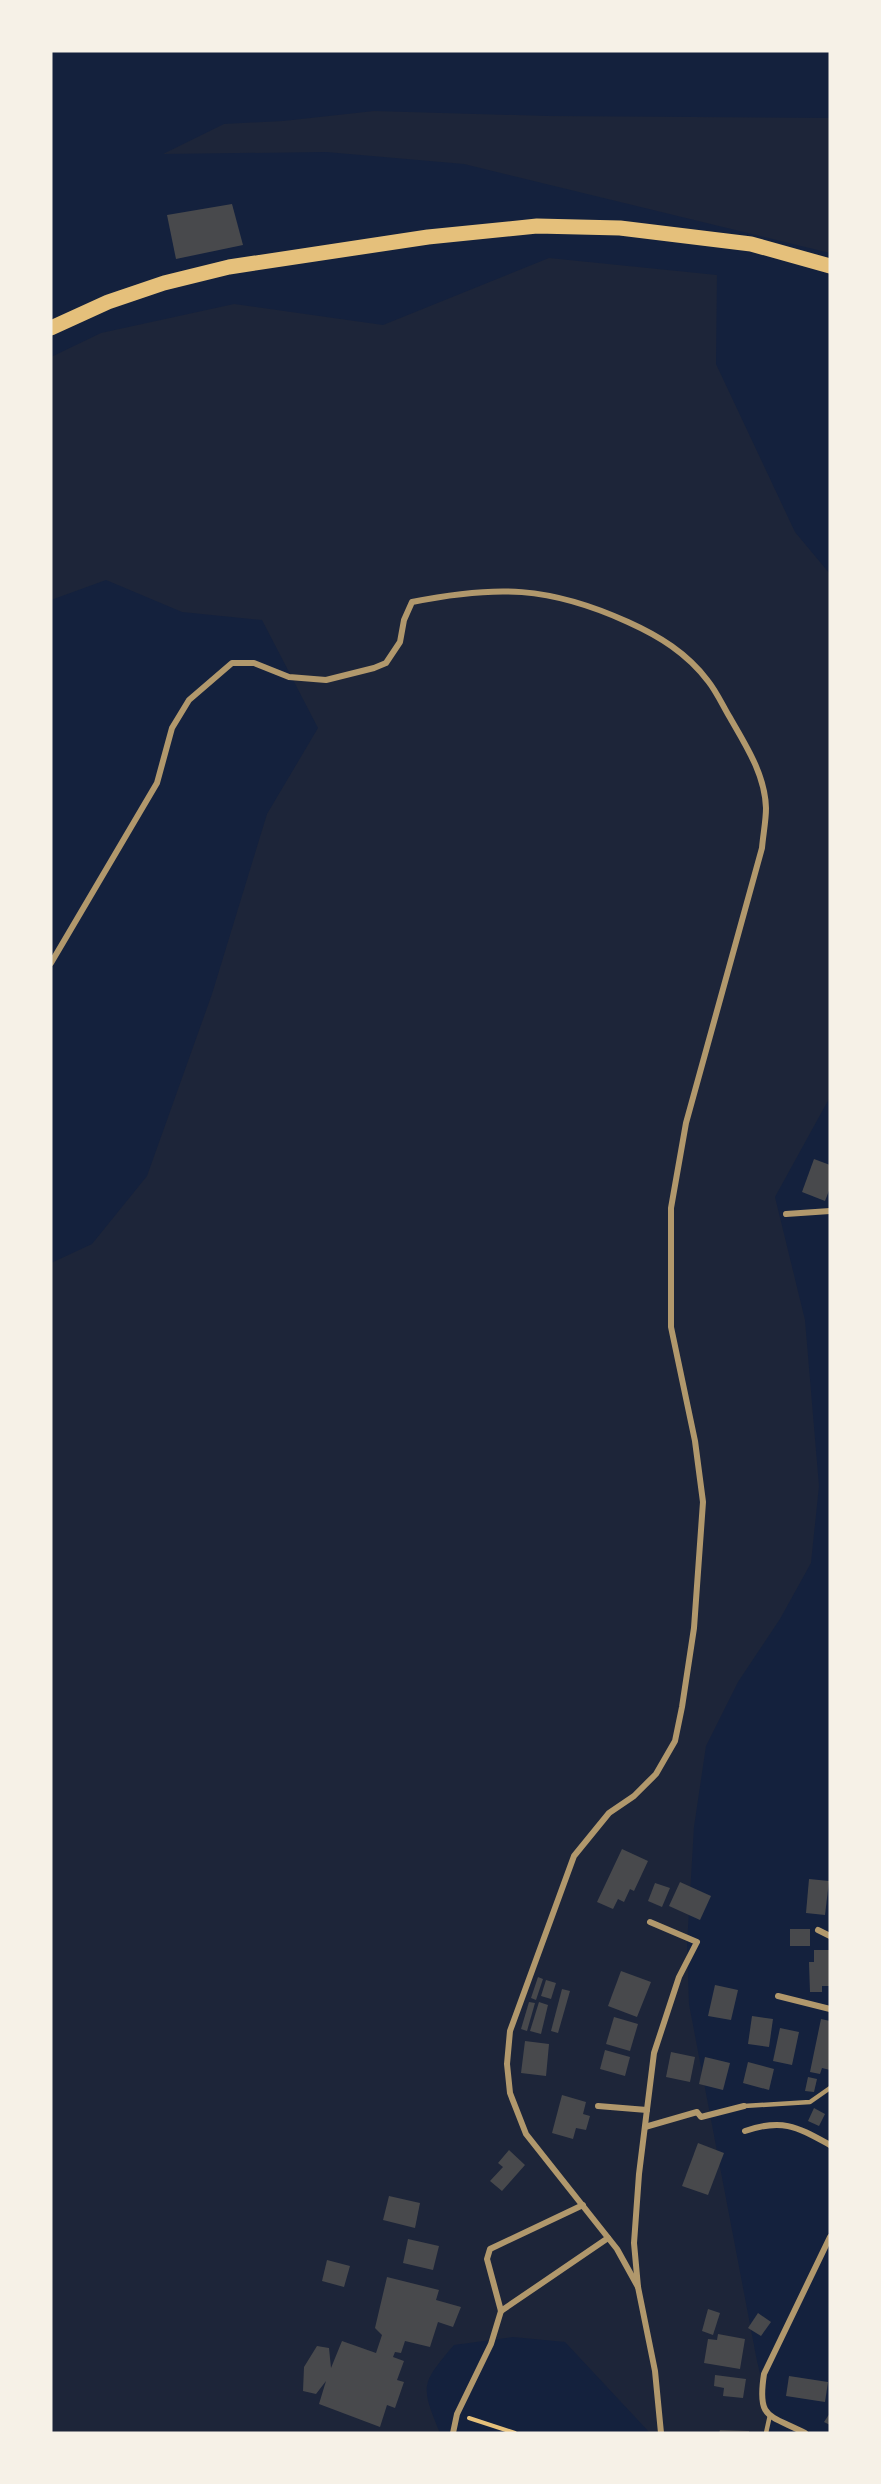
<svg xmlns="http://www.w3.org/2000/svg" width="881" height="2484" font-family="'Times New Roman',serif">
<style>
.green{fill:#1d2539}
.building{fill:#48494c}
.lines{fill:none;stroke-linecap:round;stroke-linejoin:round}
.path{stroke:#e5c07b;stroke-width:4}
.service{stroke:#b1986c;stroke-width:4.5}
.minor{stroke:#b1986c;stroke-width:6}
.primary{stroke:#e5c07b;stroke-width:15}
</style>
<rect width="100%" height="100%" fill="#14213d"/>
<g class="green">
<path d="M374 111 548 116 830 118V253L464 164 326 152 163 154 224 124 283 121Z"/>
<path d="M549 258 717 275 716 364 795 532 830 574V1097L775 1197 805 1320 819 1486 811 1563 780 1619 738 1682 706 1746 694 1827 687 1945 689 2004 757 2361 770 2415 763 2433H650L565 2342 513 2337 454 2345C421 2384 420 2385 440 2433H51V1263L92 1244 147 1176 212 994 267 814 318 728 262 620 182 612 106 580 51 600V357L101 333 234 304 383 325Z"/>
</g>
<g class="building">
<path d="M232 204 243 245 176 259 167 215Z"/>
<path d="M814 1159 830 1165V1188L825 1201 802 1192Z"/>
<path d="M622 1849 648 1861 634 1891 630 1889 624 1902 618 1899 613 1909 597 1902Z"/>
<path d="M809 1879 829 1881 825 1915 806 1913Z"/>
<path d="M680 1882 711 1896 700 1920 669 1906Z"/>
<path d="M655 1883 670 1888 662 1907 648 1901Z"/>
<rect x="790" y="1929" width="20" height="17"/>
<path d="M814 1950H830V1986H822V1992H810L809 1962H814Z"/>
<path d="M621 1971 651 1982 637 2017 608 2006Z"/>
<path d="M538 1977 543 1979 536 2000 531 1998Z"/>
<path d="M546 1980 556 1983 551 1999 541 1996Z"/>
<path d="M715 1985 738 1990 731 2020 708 2016Z"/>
<path d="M562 1989 570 1991 558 2033 551 2031Z"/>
<path d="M529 2002 535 2003 527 2031 521 2029Z"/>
<path d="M539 2002 548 2005 541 2034 530 2031Z"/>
<path d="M752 2016 773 2019 769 2047 748 2044Z"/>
<path d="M614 2017 638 2024 630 2051 606 2044Z"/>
<path d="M821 2019 830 2021V2070L822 2068 820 2074 810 2072Z"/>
<path d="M780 2028 799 2032 792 2065 773 2061Z"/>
<path d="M525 2041 549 2044 546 2076 521 2073Z"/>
<path d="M605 2050 630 2057 625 2076 600 2069Z"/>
<path d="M671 2052 695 2057 690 2082 666 2077Z"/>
<path d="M705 2057 730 2063 723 2090 699 2084Z"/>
<path d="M748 2062 774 2069 769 2090 743 2083Z"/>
<path d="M808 2077 817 2079 814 2092 805 2091Z"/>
<path d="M562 2095 586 2102 583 2114 590 2116 586 2130 576 2128 573 2139 552 2133Z"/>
<path d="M814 2108 825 2114 819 2126 808 2121Z"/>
<path d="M698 2143 724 2153 708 2195 682 2186Z"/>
<path d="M509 2150 525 2165 502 2191 490 2181 503 2167 498 2163Z"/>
<path d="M389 2196 420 2203 415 2228 383 2220Z"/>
<path d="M408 2239 439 2246 433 2270 403 2263Z"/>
<path d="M327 2260 350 2266 344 2287 322 2281Z"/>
<path d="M387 2277 439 2290 436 2300 461 2307 453 2327 438 2322 430 2347 405 2341 401 2353 395 2352 393 2357 404 2361 397 2380 404 2382 395 2408 387 2405 380 2427 319 2404 326 2381 316 2394 303 2391 304 2367 317 2346 329 2348 331 2368 342 2341 376 2353 382 2335 375 2328Z"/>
<path d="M708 2309 720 2313 713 2335 702 2331Z"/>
<path d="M758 2313 771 2322 761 2336 748 2328Z"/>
<path d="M718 2334 745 2339 740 2369 704 2363 708 2339 717 2340Z"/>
<path d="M715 2375 746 2379 743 2398 723 2396 724 2388 714 2386Z"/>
<path d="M789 2376 828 2382 825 2402 786 2396Z"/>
<path d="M830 2413V2425L824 2422Z"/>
<path d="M720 2430 749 2431V2433H719Z"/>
</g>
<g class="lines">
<path class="path" d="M469 2418 515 2433"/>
<g class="service">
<path d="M744 2106 810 2102 830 2088"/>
<path d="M766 2433 770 2415"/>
</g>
<g class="minor">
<path d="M51 963 157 783 172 728 189 700 232 663H254L289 677 326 680 374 668 386 663 400 642 404 620 412 602C496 585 549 586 628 622 659 636 687 653 708 681 716 691 722 704 729 716 745 744 765 774 766 808 766 821 763 835 762 848L686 1123 671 1208V1327L695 1441 703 1502 694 1628 682 1707 675 1741 656 1774 634 1796 609 1813 574 1856 510 2031 507 2064 510 2093 526 2134 617 2249 638 2287"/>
<path d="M786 1214 830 1211"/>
<path d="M650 1922 697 1942 679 1977 654 2053 639 2174 634 2243 638 2287 655 2371 661 2433"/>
<path d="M818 1930 830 1936"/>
<path d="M778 1996 830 2009"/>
<path d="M598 2106 647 2110"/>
<path d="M645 2127 697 2112 701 2117 744 2106"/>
<path d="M745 2131C783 2118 797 2127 830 2145"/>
<path d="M501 2311 608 2238"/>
<path d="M453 2433 457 2414 491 2344 501 2311 487 2259 490 2249 583 2205"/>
<path d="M805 2433C768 2414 757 2419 764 2374L830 2237"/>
</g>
<path class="primary" d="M51 328 108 302 164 283 229 267 428 237 537 226 620 228 751 244 830 266"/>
</g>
<rect width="881" height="2484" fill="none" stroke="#f6f1e7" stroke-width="105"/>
</svg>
